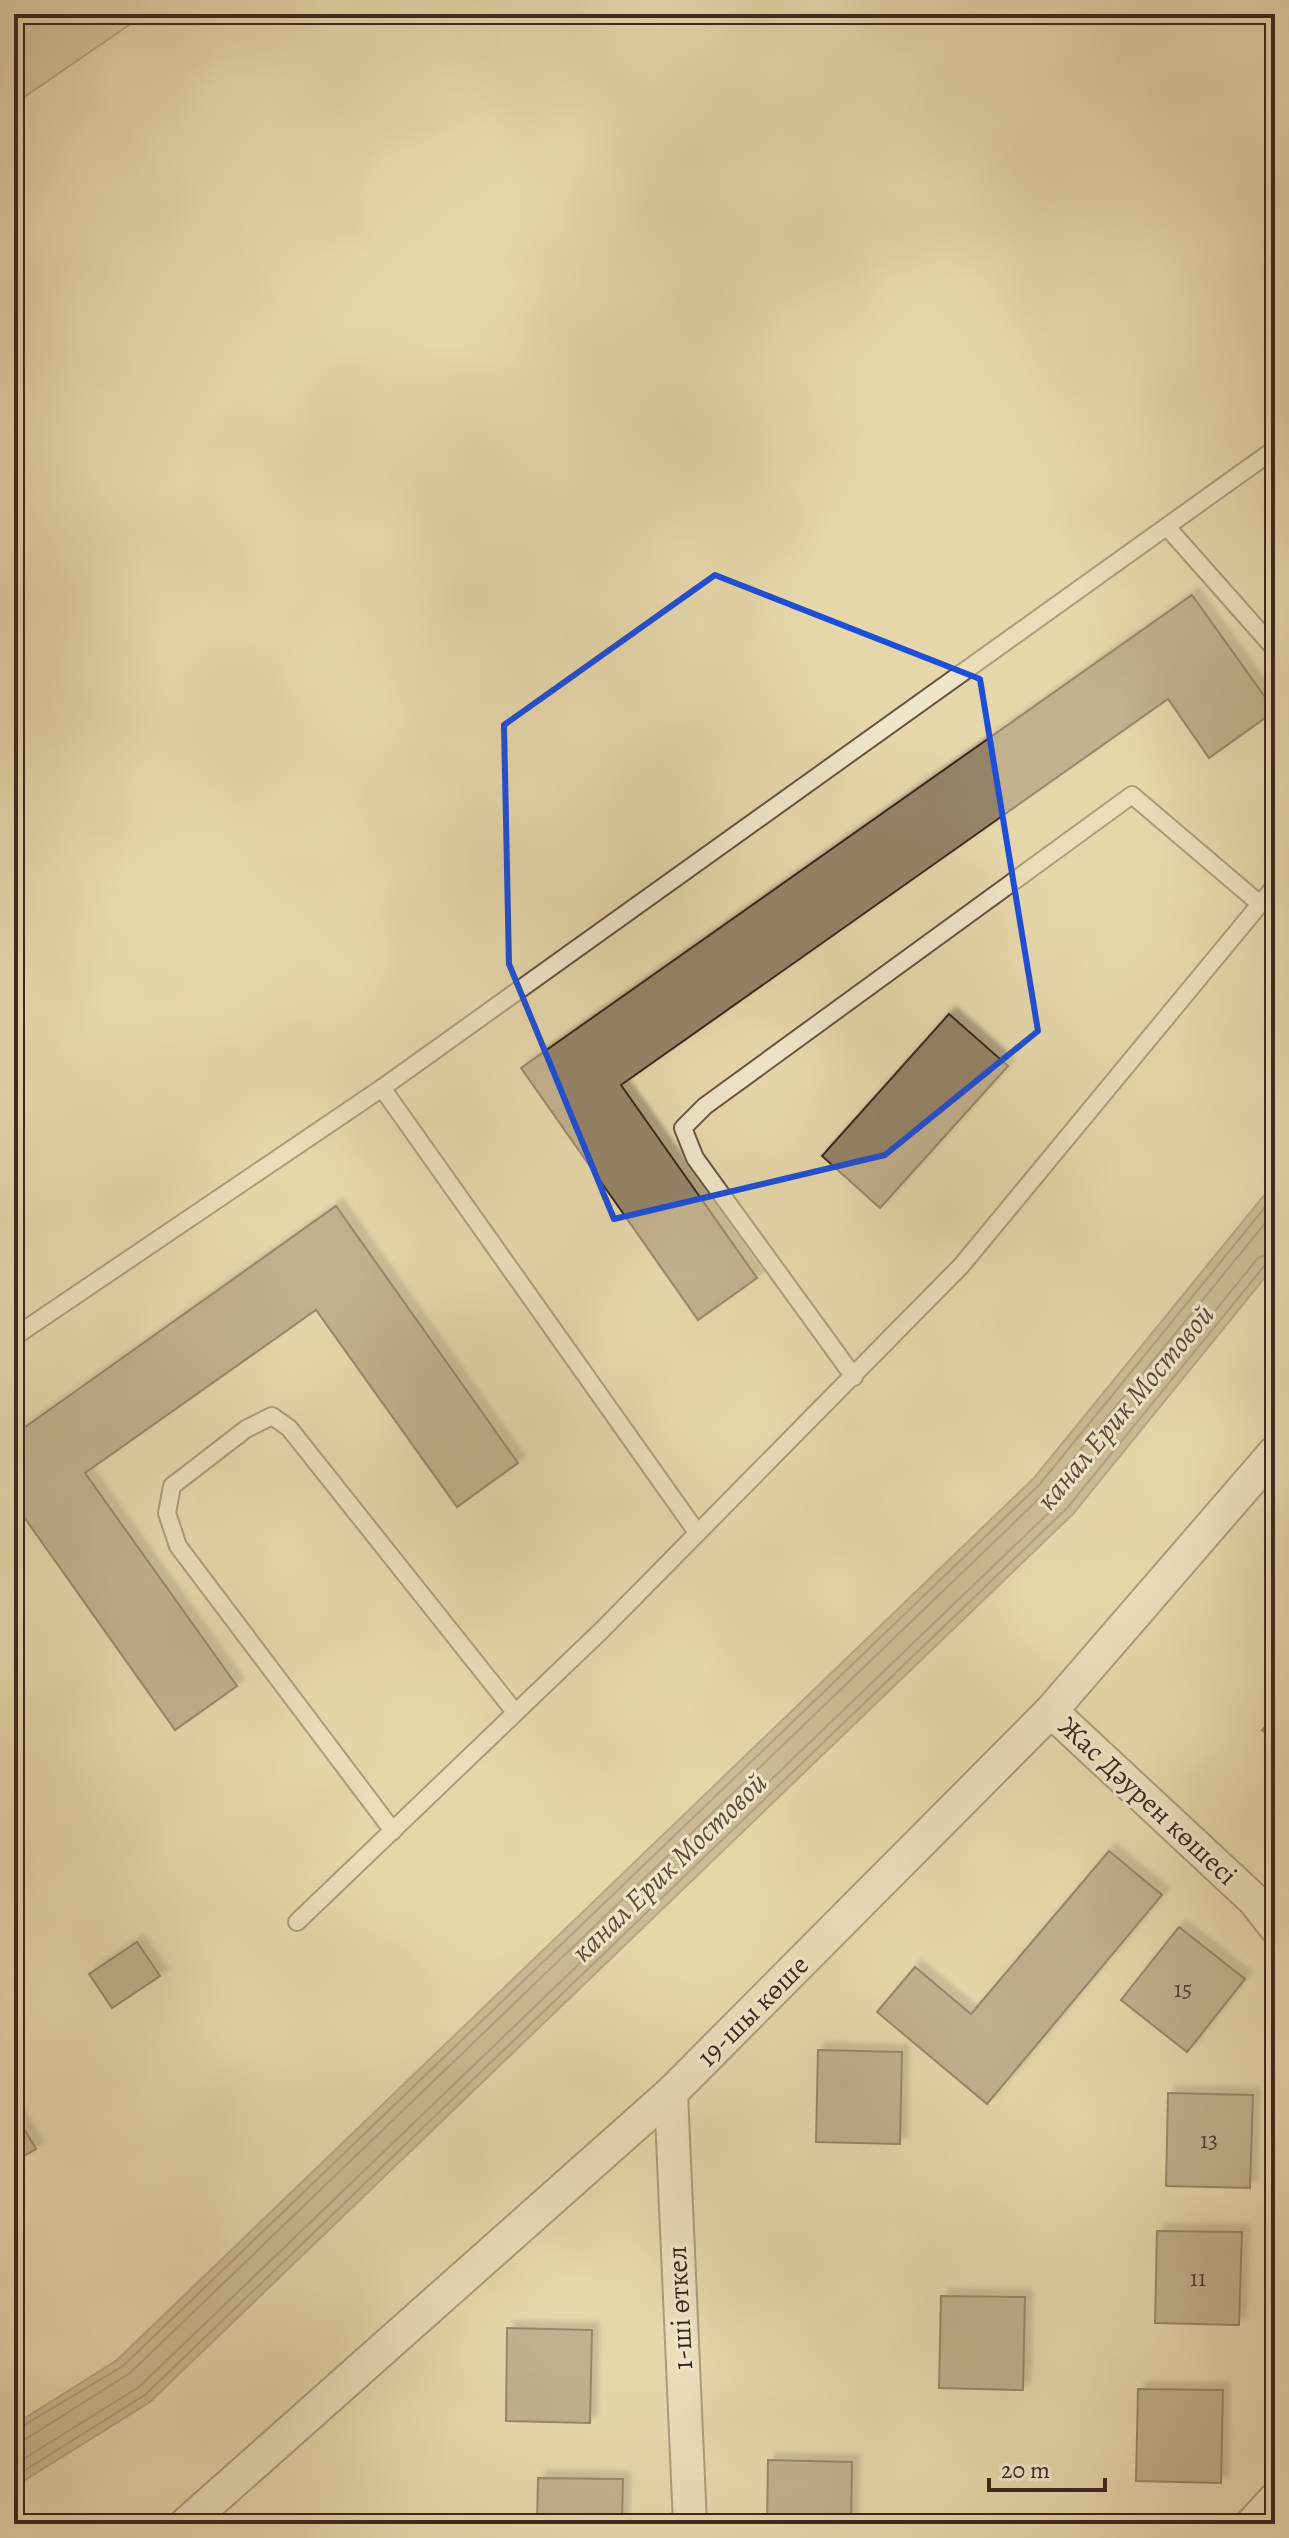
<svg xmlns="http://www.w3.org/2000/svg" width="1289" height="2538" font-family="Alegreya,serif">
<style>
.green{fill:#c9b993;stroke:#847059;stroke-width:2}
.water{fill:#ad9c7b;stroke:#816e56;stroke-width:2}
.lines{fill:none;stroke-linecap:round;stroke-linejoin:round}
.shore{stroke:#76624d;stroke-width:2}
.building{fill:#958368;stroke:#3e281f;stroke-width:2;filter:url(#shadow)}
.service-casing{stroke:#685442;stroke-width:20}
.minor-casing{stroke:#685442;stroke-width:36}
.service{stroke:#efe5c8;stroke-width:16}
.minor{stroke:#efe5c8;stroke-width:32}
.marked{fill:none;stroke:#1d4ed8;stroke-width:6;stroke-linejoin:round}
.labels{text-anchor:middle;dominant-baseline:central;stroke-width:6;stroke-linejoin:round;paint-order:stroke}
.number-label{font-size:24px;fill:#543f31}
.street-label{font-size:28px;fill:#3e281f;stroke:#efe5c8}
.water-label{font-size:30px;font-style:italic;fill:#5f4b3b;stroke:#efe5c8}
</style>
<defs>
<filter id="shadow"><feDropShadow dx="7" dy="-7" stdDeviation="2" flood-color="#0004"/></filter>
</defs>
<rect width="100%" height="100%" fill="#e6d7ab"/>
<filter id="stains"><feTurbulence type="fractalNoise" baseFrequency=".0025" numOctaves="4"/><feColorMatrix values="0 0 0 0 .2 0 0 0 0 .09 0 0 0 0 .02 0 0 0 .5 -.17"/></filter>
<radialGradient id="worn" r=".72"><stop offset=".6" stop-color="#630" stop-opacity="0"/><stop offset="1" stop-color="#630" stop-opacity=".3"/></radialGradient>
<path class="green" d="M14 14H145L14 104Z"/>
<path class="water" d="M1275 1182V1265L1073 1514 150 2402 14 2487V2425L117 2360 1034 1478Z"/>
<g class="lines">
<g class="shore">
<path d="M14 2431 123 2366 1040 1484 1275 1195"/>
<path d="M14 2441 26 2439 130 2373 1047 1491 1275 1211"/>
<path d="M14 2465 139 2387 1060 1502 1258 1258 1275 1251"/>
<path d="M14 2477 145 2395 1067 1508 1265 1265 1275 1261"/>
</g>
</g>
<g class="building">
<path d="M1192 595 1275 711 1209 758 1168 699 621 1085 757 1278 698 1320 521 1068Z"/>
<path d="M949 1014 1008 1066 880 1208 822 1156Z"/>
<path d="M336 1206 518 1463 457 1507 316 1310 85 1473 237 1686 175 1730 14 1503V1435Z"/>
<path d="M1275 1715V1740L1262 1730Z"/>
<path d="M1109 1851 1162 1895 987 2104 877 2012 915 1967 971 2014Z"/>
<path d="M1179 1927 1245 1979 1187 2052 1121 2000Z"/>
<path d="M137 1942 160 1976 112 2008 89 1974Z"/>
<path d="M818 2050 902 2052 900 2144 816 2142Z"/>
<path d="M1168 2093 1253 2095 1250 2188 1166 2186Z"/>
<path d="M14 2112 36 2149 14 2162Z"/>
<path d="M1157 2231 1242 2232 1239 2325 1155 2323Z"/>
<path d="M941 2296 1025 2297 1023 2390 939 2388Z"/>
<path d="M507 2328 592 2330 590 2423 506 2421Z"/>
<path d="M1138 2389 1223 2390 1221 2483 1136 2481Z"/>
<path d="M768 2460 852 2462 851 2524H767Z"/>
<path d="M538 2478 623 2479 622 2524H537Z"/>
</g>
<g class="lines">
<defs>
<g id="service">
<path d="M1167 527 1275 649"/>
<path d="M382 1088 696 1531"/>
<path d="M14 1337 382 1088 1275 449"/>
<path d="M854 1377 695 1158 683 1128 705 1106 1132 795 1260 904"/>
<path d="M393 1831 178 1546 167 1513 172 1486 246 1429 272 1416 289 1428 515 1712"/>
<path d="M297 1922 602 1630 961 1266 1275 886"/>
</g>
<g id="minor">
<path d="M1051 1711 1254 1900 1275 1927"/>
<path d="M671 2093 690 2524"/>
<path d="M186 2524 671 2093 1051 1711 1275 1452"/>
<path d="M1252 2524 1275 2499"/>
</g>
</defs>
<use href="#service" class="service-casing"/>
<use href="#minor" class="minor-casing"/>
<use href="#service" class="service"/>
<use href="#minor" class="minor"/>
</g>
<path d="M0 0H1289V2538H0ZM715 575 980 679 1038 1031 885 1155 614 1219 509 964 504 725Z" fill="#e6d7ab" fill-opacity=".55" fill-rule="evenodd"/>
<path class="marked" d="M715 575 980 679 1038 1031 885 1155 614 1219 509 964 504 725Z"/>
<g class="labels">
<g class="number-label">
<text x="1183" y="1989">15</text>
<text x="1209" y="2140">13</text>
<text x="1198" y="2278">11</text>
</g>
<g class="street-label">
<text transform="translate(1148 1801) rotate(43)">Жас Дәурен көшесі</text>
<text transform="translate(753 2011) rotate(-45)">19-шы көше</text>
<text transform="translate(680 2308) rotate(-93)">1-шi өткел</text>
</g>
<g class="water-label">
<text transform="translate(1125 1407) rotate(-50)">канал Ерик Мостовой</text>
<text transform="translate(669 1867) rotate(-44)">канал Ерик Мостовой</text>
</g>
</g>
<rect width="1289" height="2538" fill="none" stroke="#e6d7ab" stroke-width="48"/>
<rect x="16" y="16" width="1257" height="2506" fill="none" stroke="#3e281f" stroke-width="4"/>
<rect x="24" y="24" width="1241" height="2490" fill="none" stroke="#3e281f" stroke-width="2"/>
<path d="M989 2478v12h116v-12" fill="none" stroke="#3e281f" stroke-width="4"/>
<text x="1001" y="2478" font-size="24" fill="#3e281f" stroke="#efe5c8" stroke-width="6" paint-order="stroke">20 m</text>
<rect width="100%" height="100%" filter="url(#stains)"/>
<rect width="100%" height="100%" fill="url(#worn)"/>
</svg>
